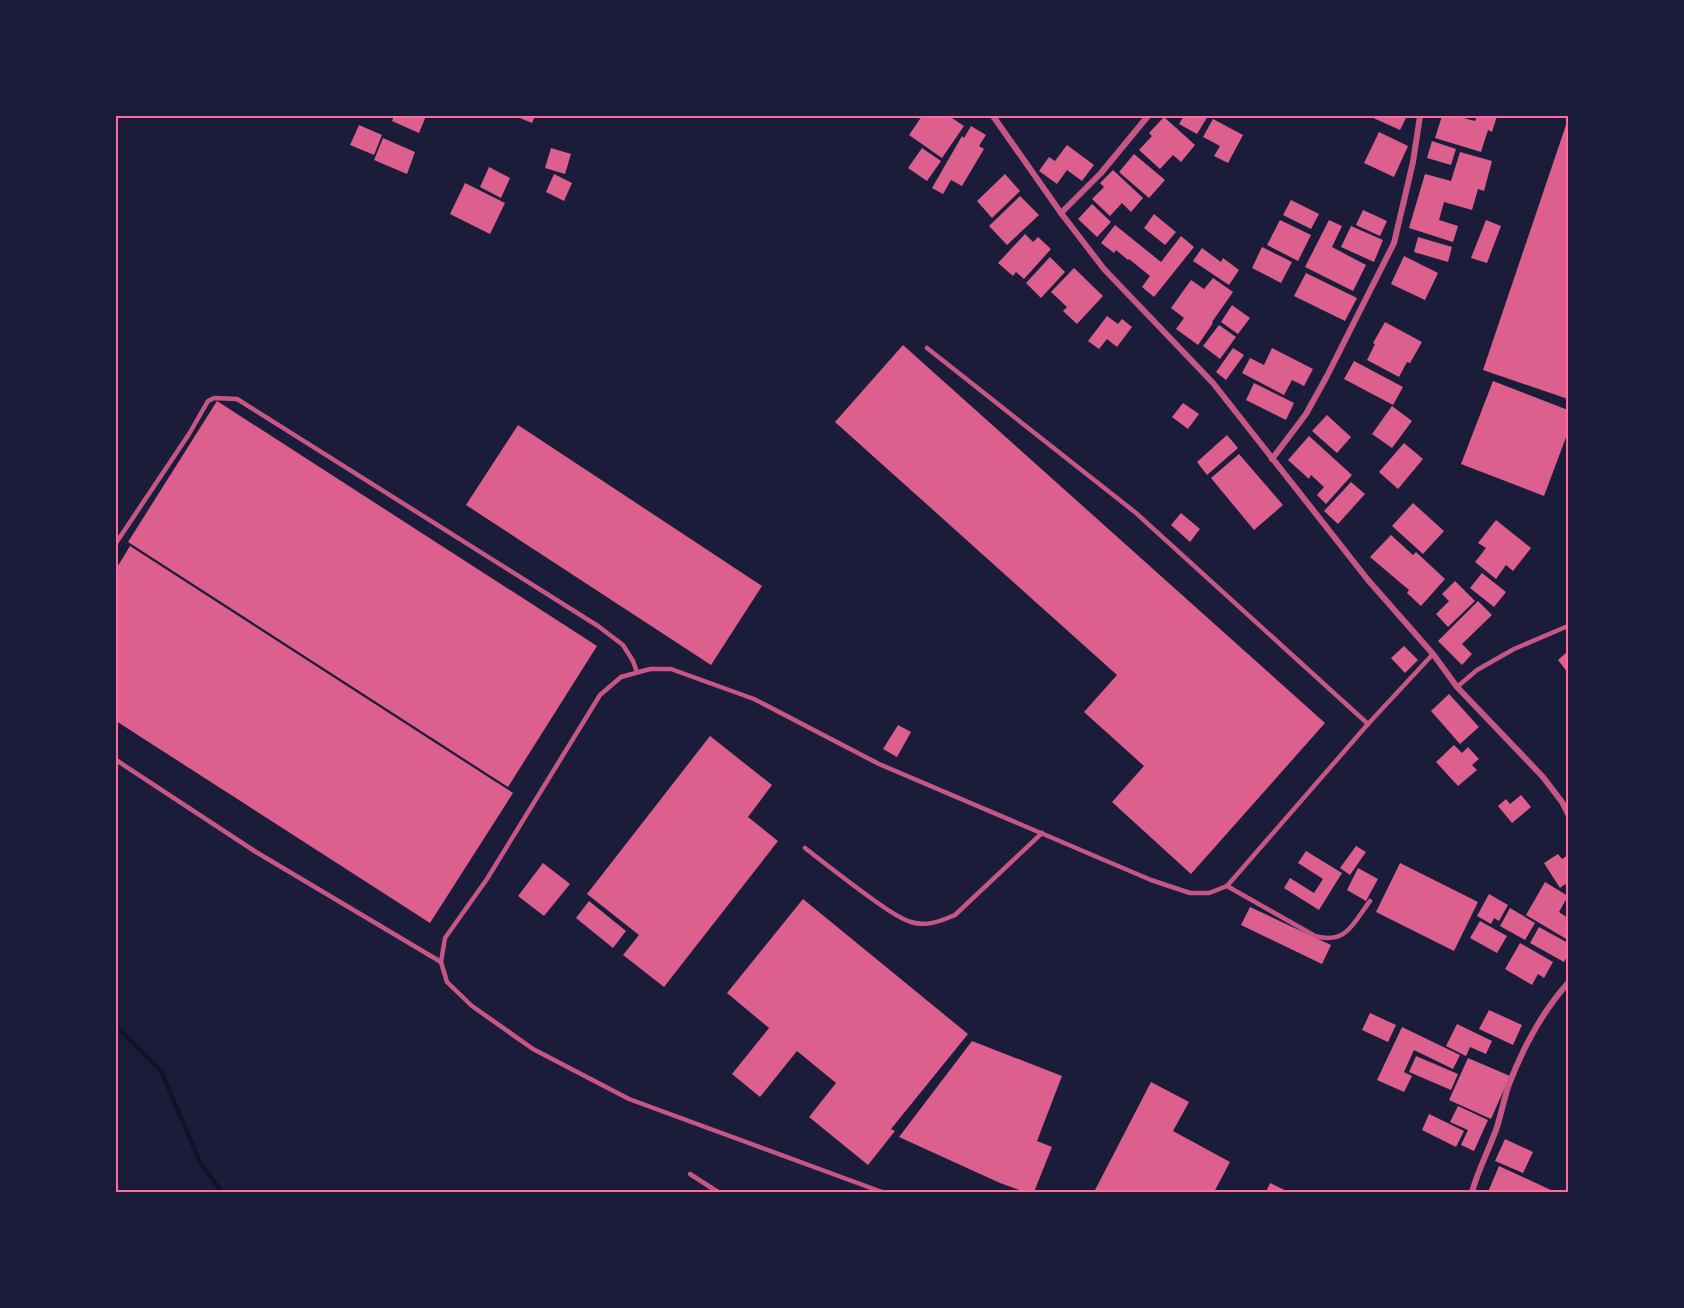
<svg xmlns="http://www.w3.org/2000/svg" width="1684" height="1308" font-family="'Open Sans',sans-serif">
<style>
.lines{fill:none;stroke-linecap:round;stroke-linejoin:round}
.stream{stroke:#12122b;stroke-width:4.5}
.building{fill:#dd5f8e}
.service{stroke:#c65784;stroke-width:4.5}
.minor{stroke:#c65784;stroke-width:6}
.neatline{fill:none;stroke:#ff6b9d;stroke-width:2}
</style>
<rect width="100%" height="100%" fill="#1b1b3a"/>
<g class="lines">
<path class="stream" d="M116 1026 161 1071 200 1162 222 1192"/>
</g>
<g class="building">
<path d="M394 116H426L419 133 392 121Z"/>
<path d="M515 116H535L532 123Z"/>
<path d="M922 116H949L964 126 942 158 909 135Z"/>
<path d="M1184 116H1208L1197 134 1179 124Z"/>
<path d="M1369 116H1407L1400 130Z"/>
<path d="M1442 116H1456L1475 121 1477 116H1497L1492 132 1488 130 1481 152 1435 138Z"/>
<path d="M1164 117 1195 145 1181 162 1173 155 1160 169 1139 150 1152 136 1149 133Z"/>
<path d="M1213 119 1243 135 1228 163 1214 156 1220 146 1203 137Z"/>
<path d="M1568 119V399L1483 370Z"/>
<path d="M359 125 382 135 374 155 350 145Z"/>
<path d="M971 126 986 135 979 146 984 149 962 186 951 180 943 194 932 188 962 136 964 138Z"/>
<path d="M1379 132 1408 146 1394 177 1364 163Z"/>
<path d="M383 138 415 152 407 174 374 160Z"/>
<path d="M1432 141 1456 149 1451 165 1427 158Z"/>
<path d="M1067 145 1094 165 1082 181 1067 170 1057 184 1039 171 1049 157 1055 161Z"/>
<path d="M551 148 571 154 565 174 545 168Z"/>
<path d="M922 148 941 161 927 181 908 168Z"/>
<path d="M1460 152 1492 161 1484 191 1478 189 1472 210 1444 202 1439 220 1458 226 1453 242 1409 228 1425 174 1451 181Z"/>
<path d="M1134 154 1165 180 1149 198 1119 172Z"/>
<path d="M489 167 510 178 501 198 480 187Z"/>
<path d="M1113 170 1143 198 1131 212 1122 203 1110 216 1092 199 1104 187 1100 183Z"/>
<path d="M554 174 572 183 564 201 546 192Z"/>
<path d="M1005 174 1020 191 992 218 977 201Z"/>
<path d="M465 183 505 203 490 234 450 214Z"/>
<path d="M1020 196 1039 215 1007 245 989 226Z"/>
<path d="M1291 200 1319 214 1311 229 1283 215Z"/>
<path d="M1092 204 1111 222 1097 237 1078 219Z"/>
<path d="M1363 210 1387 221 1380 236 1356 225Z"/>
<path d="M1154 214 1176 232 1165 245 1144 228Z"/>
<path d="M1280 220 1311 235 1298 261 1267 245Z"/>
<path d="M1329 220 1342 226 1332 247 1366 265 1353 291 1305 267Z"/>
<path d="M1486 220 1501 226 1487 263 1471 258Z"/>
<path d="M1115 225 1161 262 1181 236 1194 247 1154 297 1142 287 1150 276 1129 259 1128 260 1116 250 1114 253 1101 243Z"/>
<path d="M1351 226 1383 240 1374 262 1341 247Z"/>
<path d="M1025 234 1033 242 1038 237 1051 249 1024 279 1016 272 1013 276 998 263Z"/>
<path d="M1418 237 1452 247 1448 262 1414 252Z"/>
<path d="M1262 247 1292 262 1281 283 1252 268Z"/>
<path d="M1202 248 1221 262 1223 258 1239 270 1229 285 1193 261Z"/>
<path d="M1404 256 1438 273 1425 300 1391 284Z"/>
<path d="M1050 257 1065 272 1041 298 1026 283Z"/>
<path d="M1074 268 1103 296 1077 324 1063 311 1067 307 1051 292Z"/>
<path d="M1306 273 1357 298 1345 321 1294 296Z"/>
<path d="M1213 278 1233 292 1212 322 1213 323 1198 345 1176 329 1184 318 1171 308 1191 280 1204 289Z"/>
<path d="M1232 305 1250 318 1238 334 1221 322Z"/>
<path d="M1107 316 1118 324 1122 319 1132 327 1117 347 1107 339 1099 349 1088 341Z"/>
<path d="M1385 322 1422 342 1410 363 1407 362 1399 377 1367 360 1375 344 1373 343Z"/>
<path d="M1219 325 1236 337 1220 359 1203 346Z"/>
<path d="M903 345 1325 723 1191 874 1112 802 1144 766 1084 712 1117 675 835 422Z"/>
<path d="M1233 348 1244 355 1226 380 1216 372Z"/>
<path d="M1272 348 1313 369 1304 386 1292 380 1284 395 1242 373 1250 358 1264 365Z"/>
<path d="M1354 361 1403 387 1393 405 1344 379Z"/>
<path d="M1493 381 1568 410V432L1544 496 1461 464Z"/>
<path d="M1254 383 1294 403 1286 420 1246 400Z"/>
<path d="M217 401 597 646 508 787 128 542Z"/>
<path d="M1183 403 1199 414 1188 429 1172 417Z"/>
<path d="M1392 406 1412 421 1392 448 1372 434Z"/>
<path d="M1327 415 1351 437 1337 453 1312 431Z"/>
<path d="M518 425 762 586 711 665 466 505Z"/>
<path d="M1227 435 1238 448 1207 475 1197 462Z"/>
<path d="M1309 436 1352 475 1326 504 1317 495 1324 487 1311 475 1309 479 1288 460Z"/>
<path d="M1404 443 1423 459 1398 489 1379 472Z"/>
<path d="M1239 454 1283 505 1254 530 1211 478Z"/>
<path d="M1351 482 1365 494 1338 524 1324 511Z"/>
<path d="M1413 503 1444 531 1423 554 1392 526Z"/>
<path d="M1181 513 1200 529 1190 542 1171 525Z"/>
<path d="M1496 520 1531 548 1513 571 1506 565 1496 579 1475 562 1486 548 1478 543Z"/>
<path d="M1391 535 1413 555 1416 552 1445 579 1421 606 1407 593 1409 590 1370 557Z"/>
<path d="M130 546 513 793 430 923 116 721V569Z"/>
<path d="M1482 573 1506 592 1494 607 1470 588Z"/>
<path d="M1455 581 1475 601 1448 627 1436 614 1449 601 1442 594Z"/>
<path d="M1478 601 1492 615 1462 644 1472 654 1462 665 1438 641Z"/>
<path d="M1404 646 1418 660 1405 673 1391 658Z"/>
<path d="M1568 651V673L1558 660Z"/>
<path d="M1449 694 1479 727 1460 744 1431 711Z"/>
<path d="M898 725 911 732 897 757 883 749Z"/>
<path d="M710 736 772 785 748 817 778 841 664 987 623 955 639 935 587 894Z"/>
<path d="M1454 745 1462 753 1468 747 1479 759 1472 765 1477 770 1458 786 1436 762Z"/>
<path d="M1521 795 1531 807 1512 823 1498 806 1506 799 1510 804Z"/>
<path d="M1356 846 1366 852 1350 875 1340 868Z"/>
<path d="M1306 851 1342 873 1319 910 1284 888 1290 878 1314 893 1323 879 1298 863Z"/>
<path d="M1558 854 1562 859 1568 855V890L1565 884 1560 888 1544 863Z"/>
<path d="M543 863 570 884 544 916 518 896Z"/>
<path d="M1400 863 1478 902 1454 951 1376 912Z"/>
<path d="M1358 868 1378 879 1366 901 1347 890Z"/>
<path d="M1545 882 1568 896 1559 912 1568 918V940L1526 915Z"/>
<path d="M1489 894 1508 905 1499 921 1494 918 1491 924 1477 916Z"/>
<path d="M803 899 968 1034 891 1129 895 1131 868 1165 809 1117 836 1083 797 1051 760 1097 732 1074 769 1028 727 993Z"/>
<path d="M589 901 626 931 613 948 576 918Z"/>
<path d="M1250 907 1331 945 1322 964 1241 925Z"/>
<path d="M1510 908 1535 923 1525 940 1500 926Z"/>
<path d="M1480 921 1507 936 1497 953 1470 938Z"/>
<path d="M1539 927 1568 943V954L1564 962 1530 943Z"/>
<path d="M1520 943 1553 962 1544 978 1538 974 1532 985 1505 969Z"/>
<path d="M1489 1010 1522 1025 1513 1045 1479 1029Z"/>
<path d="M1370 1013 1396 1025 1388 1042 1362 1030Z"/>
<path d="M1457 1024 1492 1041 1486 1054 1470 1047 1466 1056 1446 1046Z"/>
<path d="M1402 1027 1460 1055 1453 1069 1414 1050 1404 1072 1412 1076 1404 1092 1377 1080Z"/>
<path d="M972 1041 1062 1076 1037 1141 1052 1147 1034 1192H1025L1000 1183 899 1137Z"/>
<path d="M1416 1056 1458 1074 1451 1090 1409 1072Z"/>
<path d="M1468 1058 1510 1076 1491 1119 1449 1100Z"/>
<path d="M1151 1082 1189 1102 1173 1131 1230 1162 1214 1192H1094Z"/>
<path d="M1458 1106 1488 1120 1474 1151 1461 1145 1468 1130 1450 1122Z"/>
<path d="M1429 1114 1464 1131 1456 1147 1422 1130Z"/>
<path d="M1505 1139 1533 1152 1523 1173 1495 1161Z"/>
<path d="M1499 1166 1551 1190 1550 1192H1488Z"/>
<path d="M1270 1183 1289 1192H1266Z"/>
</g>
<g class="lines">
<g class="service">
<path d="M927 348 1136 513 1368 724"/>
<path d="M116 543 189 434 208 401 214 398 237 399 598 626 623 645 633 661 637 672"/>
<path d="M1457 687 1477 670 1514 649 1568 626"/>
<path d="M116 760 256 852 441 962"/>
<path d="M805 848C828 866 851 884 875 901 885 908 898 918 911 922 926 927 941 921 955 915L1042 833"/>
<path d="M1227 886 1315 936C1347 945 1353 923 1370 901"/>
<path d="M690 1174 718 1192"/>
<path d="M882 1192 629 1099 533 1049 472 1006 447 982 441 962 445 938 487 879 600 695 621 677 650 669H671L754 699 879 764 1151 880 1190 893H1209L1227 886 1368 724 1433 654"/>
</g>
<g class="minor">
<path d="M993 116 1061 213 1104 269 1213 383 1368 580 1433 654 1457 687 1543 777 1562 802 1568 814"/>
<path d="M1061 213 1101 173 1148 116"/>
<path d="M1272 459 1306 414 1327 376 1394 243 1413 162 1420 116"/>
<path d="M1472 1192C1478 1170 1489 1150 1497 1127 1501 1114 1504 1100 1508 1087 1522 1050 1542 1012 1568 983"/>
</g>
</g>
<rect width="1684" height="1308" fill="none" stroke="#1b1b3a" stroke-width="234"/>
<rect x="117" y="117" width="1450" height="1074" class="neatline"/>
</svg>
